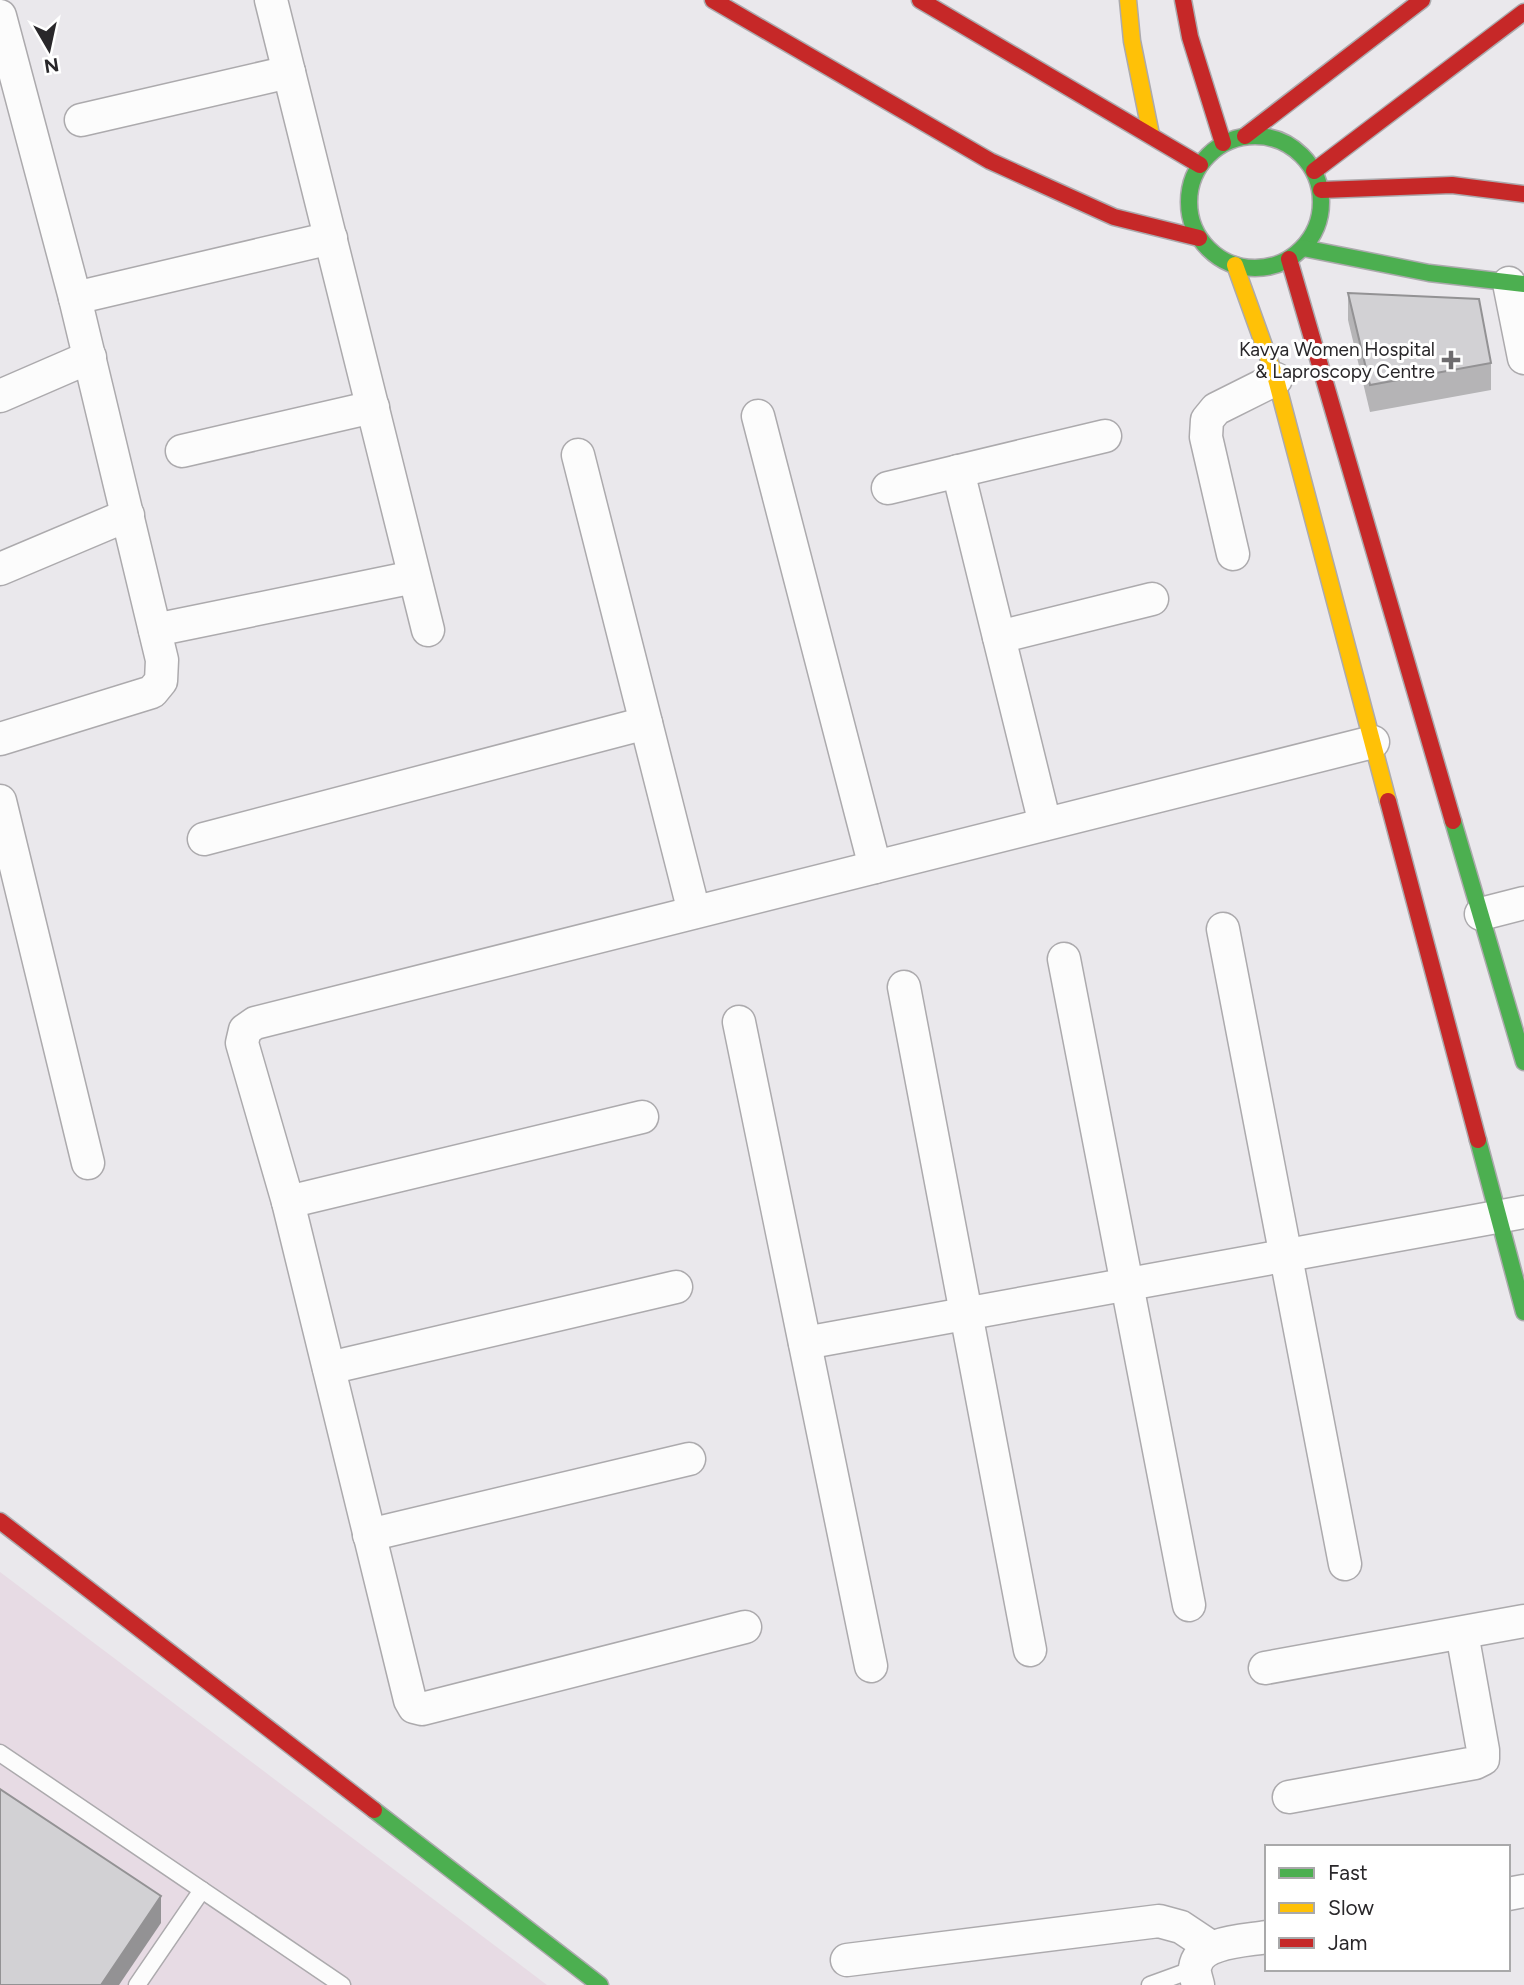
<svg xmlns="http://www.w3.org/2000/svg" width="1524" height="1985" font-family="Figtree,sans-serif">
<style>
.industrial{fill:#e7dbe4}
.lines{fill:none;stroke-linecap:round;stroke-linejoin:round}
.lane-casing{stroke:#acaaad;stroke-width:19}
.street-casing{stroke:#acaaad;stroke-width:35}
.fast-casing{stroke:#acaaad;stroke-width:19}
.slow-casing{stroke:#acaaad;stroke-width:19}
.jam-casing{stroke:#acaaad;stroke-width:19}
.lane{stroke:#fcfcfc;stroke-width:16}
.street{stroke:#fcfcfc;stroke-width:32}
.fast{stroke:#4caf50;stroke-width:16}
.slow{stroke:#ffc107;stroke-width:16}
.jam{stroke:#c62828;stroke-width:16}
.wall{fill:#b5b4b6}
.shaded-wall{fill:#939294}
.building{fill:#d2d1d4;stroke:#939294;stroke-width:2}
.poi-dot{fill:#6d6b6e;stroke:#fff;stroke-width:2.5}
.labels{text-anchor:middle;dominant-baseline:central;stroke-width:6;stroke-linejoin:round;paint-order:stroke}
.poi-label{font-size:19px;fill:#29272a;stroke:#fff;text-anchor:end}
</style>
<rect width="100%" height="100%" fill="#eae8ec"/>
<path class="industrial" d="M0 1572 547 1985H0Z"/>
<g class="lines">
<defs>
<g id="lane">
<path d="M0 1753 342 1985"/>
<path d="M137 1985 202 1890"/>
<path d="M1150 1985 1194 1969"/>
</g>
<g id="street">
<path d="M271 0 428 630"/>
<path d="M0 16 75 298 162 660 161 681 152 692 0 739"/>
<path d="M81 120 289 72"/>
<path d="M1509 283 1524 358"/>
<path d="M75 298 331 238"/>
<path d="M0 396 90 357"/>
<path d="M758 416 875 867"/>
<path d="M182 451 373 407"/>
<path d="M578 455 694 912"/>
<path d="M958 471 1045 824"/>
<path d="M888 488 1105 436"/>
<path d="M1233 554 1206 437 1207 420 1216 409 1276 379"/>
<path d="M0 569 128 515"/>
<path d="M155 630 414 577"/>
<path d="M999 637 1152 599"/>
<path d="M0 801 88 1163"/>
<path d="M204 839 646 723"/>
<path d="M1481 914 1524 903"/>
<path d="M1223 929 1345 1564"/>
<path d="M1064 959 1189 1605"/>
<path d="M904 987 1030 1650"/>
<path d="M739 1022 871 1666"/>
<path d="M288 1202 642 1117"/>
<path d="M805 1343 1524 1212"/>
<path d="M329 1368 676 1287"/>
<path d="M369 1535 689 1459"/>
<path d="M745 1627 422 1709 414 1707 410 1700 288 1202 242 1043 245 1030 255 1023 1373 742"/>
<path d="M1265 1668 1524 1621"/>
<path d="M1289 1797 1475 1763 1483 1759V1750L1462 1633"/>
<path d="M1508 1894 1524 1891"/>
<path d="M847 1960 1159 1921 1181 1927 1211 1947"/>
<path d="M1198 1985C1197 1980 1194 1973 1195 1968 1198 1941 1245 1941 1267 1937"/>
</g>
<g id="fast">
<circle cx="1255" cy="202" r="66"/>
<path d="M1303 248 1429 273 1524 284"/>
<path d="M1453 821 1524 1062"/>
<path d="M1478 1140 1524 1312"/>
<path d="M374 1810 600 1985"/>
</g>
<g id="slow">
<path d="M1128 0 1132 41 1151 135"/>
<path d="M1235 265 1276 379 1388 801"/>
</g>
<g id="jam">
<path d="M713 0 990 161 1114 217 1199 238"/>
<path d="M920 0 1200 165"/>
<path d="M1183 0 1190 37 1223 143"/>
<path d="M1245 136 1422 0"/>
<path d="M1314 171 1524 12"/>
<path d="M1321 190 1452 185 1524 194"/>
<path d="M1289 259 1453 821"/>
<path d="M1388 801 1478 1140"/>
<path d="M0 1521 374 1810"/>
</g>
</defs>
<use href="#lane" class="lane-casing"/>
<use href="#street" class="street-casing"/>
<use href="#fast" class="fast-casing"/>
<use href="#slow" class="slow-casing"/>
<use href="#jam" class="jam-casing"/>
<use href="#lane" class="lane"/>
<use href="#street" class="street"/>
<use href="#fast" class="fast"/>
<use href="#slow" class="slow"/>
<use href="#jam" class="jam"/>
</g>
<path class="wall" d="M1348 293 1491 363V390L1370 412 1348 320Z"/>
<path class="shaded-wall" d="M161 1896V1923L119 1985H101Z"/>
<g class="building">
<path d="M1348 293 1479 299 1491 363 1370 385Z"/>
<path d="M0 1789 161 1896 101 1985H0Z"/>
</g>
<path class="poi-dot" d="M1447.5 349.5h7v7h7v7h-7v7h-7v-7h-7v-7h7z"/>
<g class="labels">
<g class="poi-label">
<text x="1435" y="349">Kavya Women Hospital<tspan x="1435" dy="22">&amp; Laproscopy Centre</tspan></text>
</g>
</g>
<rect x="1265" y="1845" width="245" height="126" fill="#ffffff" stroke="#a9a9aa" stroke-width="2"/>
<rect x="1279" y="1868" width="35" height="10" fill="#4caf50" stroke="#a9a9aa" stroke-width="2"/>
<text x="1328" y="1880" font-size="21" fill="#29272a">Fast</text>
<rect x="1279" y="1903" width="35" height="10" fill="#ffc107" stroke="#a9a9aa" stroke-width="2"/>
<text x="1328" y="1915" font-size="21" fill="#29272a">Slow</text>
<rect x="1279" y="1938" width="35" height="10" fill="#c62828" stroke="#a9a9aa" stroke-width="2"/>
<text x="1328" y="1950" font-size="21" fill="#29272a">Jam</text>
<g transform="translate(49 49) rotate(171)" stroke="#ffffff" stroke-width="5" paint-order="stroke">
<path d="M0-5L12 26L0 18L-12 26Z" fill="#29272a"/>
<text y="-10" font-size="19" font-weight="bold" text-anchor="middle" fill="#29272a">N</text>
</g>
</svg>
